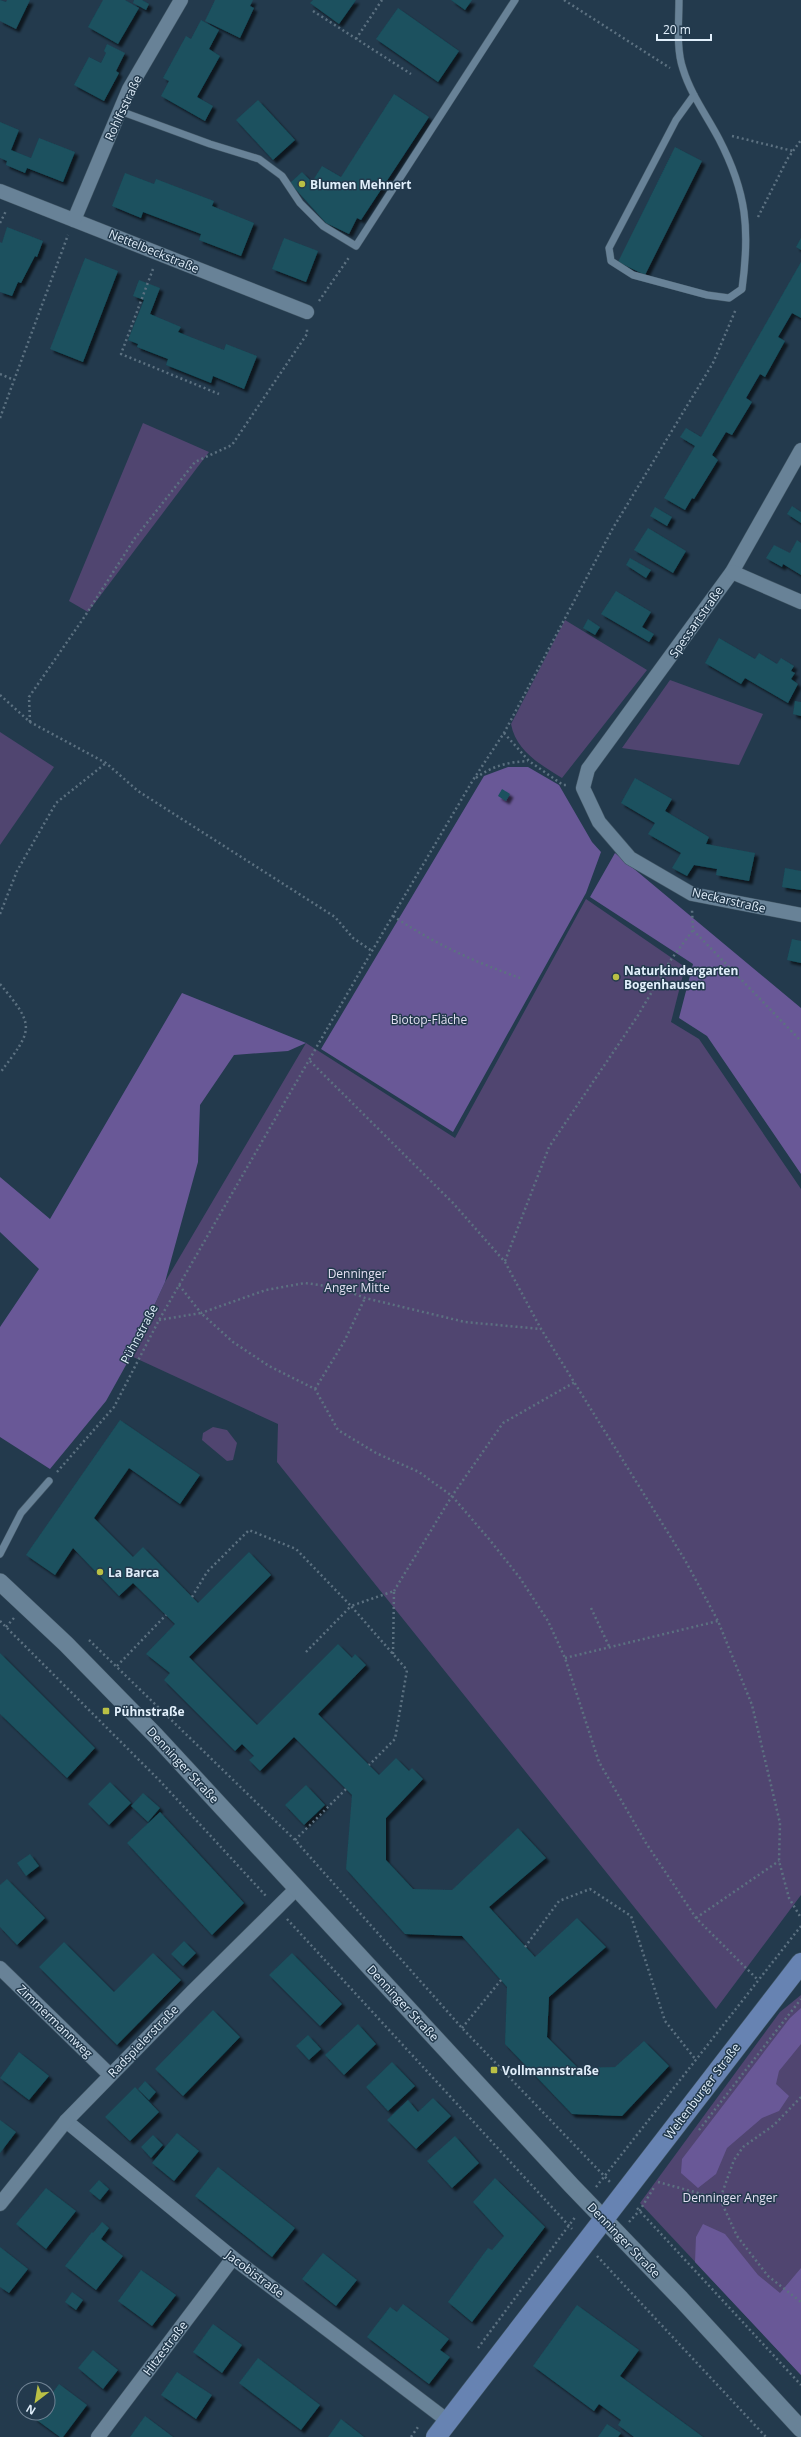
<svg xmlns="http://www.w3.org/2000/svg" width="801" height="2437" font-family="'Open Sans',sans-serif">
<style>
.green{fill:#504570}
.forest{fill:#695897}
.building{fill:#1a515e;filter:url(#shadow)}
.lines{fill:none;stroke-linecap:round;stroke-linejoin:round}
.service-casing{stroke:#425766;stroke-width:8}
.minor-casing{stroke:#425766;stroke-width:15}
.tertiary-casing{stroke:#425766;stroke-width:18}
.secondary-casing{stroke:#425766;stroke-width:21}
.path{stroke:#5c7181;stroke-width:2.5;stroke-dasharray:2 3;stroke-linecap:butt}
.service{stroke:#688297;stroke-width:7}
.minor{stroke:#688297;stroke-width:14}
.tertiary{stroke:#688297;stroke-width:17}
.secondary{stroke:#6783b2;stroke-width:20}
.poi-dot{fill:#bac045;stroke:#233a4d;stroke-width:1.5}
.labels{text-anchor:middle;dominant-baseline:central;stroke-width:3;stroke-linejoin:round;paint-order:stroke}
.street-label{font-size:12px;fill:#e1effb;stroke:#233a4d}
.poi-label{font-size:12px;font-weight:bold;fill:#e1effb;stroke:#233a4d;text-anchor:start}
.park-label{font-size:12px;fill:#e3dff2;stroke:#233a4d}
</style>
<defs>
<filter id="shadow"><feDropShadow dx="3.5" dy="3.5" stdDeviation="1" flood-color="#0009"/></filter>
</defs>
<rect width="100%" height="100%" fill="#233a4d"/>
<g class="green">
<path d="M143 423 209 452 88 612 69 601Z"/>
<path d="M565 620 647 670 562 778C541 765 516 751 511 724Z"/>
<path d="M670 680 763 714 739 765 622 748Z"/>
<path d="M0 732 54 767 0 845Z"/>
<path d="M586 899 685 967 671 1022 699 1039 801 1189V1895L716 2009 277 1462 278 1424 131 1356 165 1282 306 1043 455 1138Z"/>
<path d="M213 1427 227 1430 237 1443 233 1460 227 1461 202 1440 203 1433Z"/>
<path d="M801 1995V2375L640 2203 780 2012Z"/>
</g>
<g class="forest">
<path d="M508 767H528L559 785 592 842 601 852 586 893 453 1132 321 1049 484 776Z"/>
<path d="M615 853 801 1008V1174L707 1036 679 1018 693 964 590 897Z"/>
<path d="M182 993 306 1043 288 1051 234 1055 200 1105 198 1162 165 1282 131 1356 106 1401 50 1469 0 1437V1327L39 1269 0 1232V1177L50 1219Z"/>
<path d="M801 2008V2044L779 2071 776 2084 789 2096 779 2111 762 2118 727 2148 716 2174 698 2188 681 2173 682 2159 790 2018Z"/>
<path d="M703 2224 725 2234 758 2275 780 2293 801 2268V2375L695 2262 696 2237Z"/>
</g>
<g class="building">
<path d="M0 0 6 2 7 0H30L16 29 0 21Z"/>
<path d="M103 0H125L139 8 118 44 88 27Z"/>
<path d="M134 0H142L149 4 146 10 133 3Z"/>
<path d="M215 0H253L250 6 254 8 240 38 205 21Z"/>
<path d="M313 0H356L339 24 310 3Z"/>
<path d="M451 0H472L465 10Z"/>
<path d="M398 8 459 51 438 82 376 39Z"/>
<path d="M201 20 219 30 209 49 220 56 197 97 213 106 205 121 161 96 169 81 163 78 186 36 191 39Z"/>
<path d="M107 44 125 53 116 71 119 73 104 101 74 85 89 57 101 63 106 53 104 51Z"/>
<path d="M394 94 429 117 361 220 357 218 349 234 326 223 290 183 302 172 312 182 322 166 341 177Z"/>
<path d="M258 100 295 140 273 160 236 120Z"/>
<path d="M0 122 19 130 11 150 31 158 39 138 75 152 63 182 27 168 25 173 6 165 7 161 0 158Z"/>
<path d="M675 147 702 161 645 275 618 262Z"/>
<path d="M125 173 154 184 156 179 214 201 212 206 254 223 241 256 199 240 201 234 143 212 141 218 112 206Z"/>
<path d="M7 227 43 241 37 257 35 256 21 283 18 282 12 296 0 292V242L2 243Z"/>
<path d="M284 238 318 251 306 282 272 269Z"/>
<path d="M801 238V250L796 247Z"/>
<path d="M85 258 118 271 83 362 50 349Z"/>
<path d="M801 262V318L792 313 778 337 785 341 765 377 760 374 746 398 752 402 732 435 726 432 712 455 718 460 694 499 692 498 685 510 664 498 695 446 680 437 686 428 701 437Z"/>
<path d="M139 280 160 288 150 314 181 327 178 332 193 338 224 350 226 344 257 356 244 389 213 376 211 383 166 365 168 359 137 347 138 344 128 340 144 300 133 296Z"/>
<path d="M792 506 801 512V523L787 514Z"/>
<path d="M655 507 672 517 667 526 650 516Z"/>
<path d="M648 528 686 551 673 573 634 550Z"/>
<path d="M797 540 801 543V575L783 564 782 567 766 558 774 545 790 553Z"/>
<path d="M630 558 651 570 646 578 626 565Z"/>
<path d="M616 591 651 612 642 627 654 634 649 642 601 614Z"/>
<path d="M588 619 600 627 595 635 583 628Z"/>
<path d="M719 638 755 659 759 653 777 664 781 658 794 666 791 671 795 673 791 679 798 684 788 703 745 678 741 684 705 663Z"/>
<path d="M795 701 801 702V716L793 714Z"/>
<path d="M635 778 672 799 665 811 709 837 706 844 755 853 749 881 716 875 717 869 694 865 687 876 672 868 681 853 648 834 655 823 621 803Z"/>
<path d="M502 789 510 794 506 801 498 796Z"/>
<path d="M785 868 801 871V890L782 887Z"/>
<path d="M792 939 801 941V963L787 960Z"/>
<path d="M120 1420 200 1475 180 1504 129 1468 94 1518 133 1557 143 1547 198 1603 249 1552 271 1575 189 1657 257 1725 338 1644 352 1658 355 1654 366 1665 318 1714 379 1775 396 1758 409 1771 412 1768 423 1779 386 1818V1860L413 1889 452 1890 518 1828 546 1858 489 1907 535 1957 577 1918 606 1947 549 1997 547 2037 578 2068 615 2067 644 2041 669 2066 622 2116 572 2114 505 2044 507 1987 462 1936 405 1934 346 1869 352 1795 294 1737 260 1771 249 1760 254 1756 242 1744 235 1751 164 1680 170 1673 146 1654 175 1624 133 1583 119 1596 73 1548 55 1575 26 1555Z"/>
<path d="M0 1653 95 1748 67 1778 0 1714Z"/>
<path d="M110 1782 131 1803 109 1825 88 1804Z"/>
<path d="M306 1785 325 1805 304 1825 285 1805Z"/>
<path d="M143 1793 160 1808 148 1822 131 1806Z"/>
<path d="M160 1812 244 1903 212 1935 127 1843Z"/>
<path d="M30 1854 39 1866 26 1876 17 1863Z"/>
<path d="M7 1879 45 1918 17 1945 0 1927V1885Z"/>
<path d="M184 1941 196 1953 183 1966 171 1954Z"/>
<path d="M64 1942 114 1992 153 1953 181 1980 117 2045 39 1967Z"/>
<path d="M292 1953 342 2004 320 2026 269 1975Z"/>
<path d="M213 2010 240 2037 183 2096 155 2069Z"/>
<path d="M358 2024 376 2044 344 2075 325 2055Z"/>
<path d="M308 2035 321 2049 309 2060 296 2046Z"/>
<path d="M19 2052 49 2076 29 2100 0 2078Z"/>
<path d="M392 2062 415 2086 388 2111 366 2087Z"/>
<path d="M145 2081 156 2092 149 2100 138 2089Z"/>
<path d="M135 2087 159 2112 130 2141 105 2117Z"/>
<path d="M433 2098 451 2116 416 2149 387 2120 408 2100 418 2112Z"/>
<path d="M0 2120 16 2132 0 2153Z"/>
<path d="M177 2133 199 2151 174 2181 152 2163Z"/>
<path d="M153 2135 163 2145 151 2158 141 2147Z"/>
<path d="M455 2136 479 2163 452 2188 427 2161Z"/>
<path d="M218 2167 295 2228 272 2257 195 2196Z"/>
<path d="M495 2178 545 2227 472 2322 448 2302 488 2248 492 2250 504 2236 473 2202Z"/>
<path d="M99 2180 109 2189 100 2200 89 2191Z"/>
<path d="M46 2188 76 2211 46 2249 16 2224Z"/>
<path d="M102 2222 109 2228 101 2239 123 2256 96 2290 65 2266 92 2232 93 2233Z"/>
<path d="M0 2247 28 2269 9 2293 0 2287Z"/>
<path d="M323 2253 357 2280 336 2306 302 2279Z"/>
<path d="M141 2270 176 2295 152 2326 118 2301Z"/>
<path d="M72 2292 83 2300 76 2310 65 2302Z"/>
<path d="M403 2304 449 2339 440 2350 450 2357 429 2384 367 2337 390 2307 397 2312Z"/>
<path d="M577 2305 639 2350 620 2376 703 2437H634L618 2425 621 2420 599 2404 594 2411 533 2366Z"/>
<path d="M213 2324 242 2345 222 2373 193 2352Z"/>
<path d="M93 2350 118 2370 103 2389 78 2368Z"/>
<path d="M258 2358 320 2405 301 2430 239 2383Z"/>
<path d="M177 2372 212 2395 196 2419 161 2395Z"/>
<path d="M59 2384 87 2405 63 2437H60L34 2418 38 2413H48V2399Z"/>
<path d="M145 2416 173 2437H130Z"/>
<path d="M341 2419 364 2437H328Z"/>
<path d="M607 2424 621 2433 618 2437H598Z"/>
</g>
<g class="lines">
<defs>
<g id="service">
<path d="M679 0C679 22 676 49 683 69 691 95 707 116 719 139 747 193 750 230 742 289L729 298 707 295 633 275 611 261 609 248 676 120 694 95"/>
<path d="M120 111 210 144 259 159 282 176 300 203 323 226 356 246 515 0"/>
<path d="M0 1554 21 1513 49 1481"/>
</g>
<g id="minor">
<path d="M0 191 307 312"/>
<path d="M74 220 129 89 181 0"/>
<path d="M801 450 732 572 588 769 583 788 599 822 630 858 692 894 801 915"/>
<path d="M732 572 801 602"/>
<path d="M0 1968 110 2075"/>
<path d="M66 2121 233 2258 448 2421"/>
<path d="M0 2204 66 2121 192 1992 297 1888"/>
<path d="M98 2437 233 2258"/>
</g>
<path id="tertiary" d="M0 1582 66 1644 156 1736 571 2185 681 2299 801 2429"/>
<path id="secondary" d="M436 2437 801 1963"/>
</defs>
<use href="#service" class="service-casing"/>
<use href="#minor" class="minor-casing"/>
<use href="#tertiary" class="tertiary-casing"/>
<use href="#secondary" class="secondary-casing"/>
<g class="path">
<path d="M564 0 670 68"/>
<path d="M313 11 411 74"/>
<path d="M356 39 382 0"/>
<path d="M732 136 793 151"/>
<path d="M758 217 788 158 801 140"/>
<path d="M0 223 6 211"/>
<path d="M153 269 121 354 219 394"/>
<path d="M319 301 350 256"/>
<path d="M0 374 14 380"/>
<path d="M0 418 68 235"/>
<path d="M0 695 30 722 106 763 138 791 335 917 353 938 372 951"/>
<path d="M30 722 29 697 85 616 135 538 195 462 232 445 307 334V327"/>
<path d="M504 733 529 761 563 785H567"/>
<path d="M476 778C492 766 508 762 528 761"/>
<path d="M0 914 17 871 56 803 106 763"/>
<path d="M393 916C433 943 475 962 520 978"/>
<path d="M693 930 801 1041"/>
<path d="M0 984C36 1027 33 1029 0 1073"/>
<path d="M310 1061 453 1203 505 1262 541 1329 685 1560 718 1621 752 1705 780 1823 779 1861 789 1898 801 1918"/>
<path d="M505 1261 549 1147 637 1017 670 961 693 930 692 910"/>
<path d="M179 1285 201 1313 266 1290 305 1283 340 1288 365 1298 465 1322 541 1329"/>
<path d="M159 1320 201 1313 233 1342 269 1366 315 1389 338 1430 376 1453 419 1472 452 1496 489 1539 520 1578 548 1621 565 1658 599 1762 646 1843 696 1918 758 1980"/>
<path d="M315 1389 344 1342 365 1298"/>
<path d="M57 1472 114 1407 159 1320 372 951 473 780 504 733 613 528 713 363 736 309"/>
<path d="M394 1591 452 1496 503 1423 575 1382"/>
<path d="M192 1597 207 1572 249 1530 296 1549 351 1606 394 1591 393 1654"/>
<path d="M591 1608 609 1646"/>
<path d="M0 1621 160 1781 266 1896"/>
<path d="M6 1627 14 1618"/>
<path d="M89 1640 295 1840 462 2028 610 2182"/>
<path d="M306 1652 351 1606 407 1670 395 1739 369 1765"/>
<path d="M565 1658 718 1621"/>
<path d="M117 1666 166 1615"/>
<path d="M295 1840 346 1789"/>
<path d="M696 1918 779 1861"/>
<path d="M287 1919 572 2229"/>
<path d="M525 1947 559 1901 590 1889 631 1916 665 2021 696 2060"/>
<path d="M462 2028 501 1980"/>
<path d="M801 2097 774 2125 743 2147 734 2160 720 2199 737 2236 768 2276 801 2302"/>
<path d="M699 2130 801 1999"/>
<path d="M658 2182 720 2199"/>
<path d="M596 2187 801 1926"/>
<path d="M637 2208 801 2385"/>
<path d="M629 2222 640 2210 655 2186"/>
<path d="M597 2256 766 2437"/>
<path d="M478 2348 576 2216"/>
<path d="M411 2437 418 2427"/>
</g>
<use href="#service" class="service"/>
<use href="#minor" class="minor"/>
<use href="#tertiary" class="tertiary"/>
<use href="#secondary" class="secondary"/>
</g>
<g class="poi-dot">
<circle cx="302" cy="184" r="4"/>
<circle cx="616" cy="977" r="4"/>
<circle cx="100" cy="1572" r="4"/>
<rect x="102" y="1707" width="8" height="8" rx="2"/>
<rect x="490" y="2066" width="8" height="8" rx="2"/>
</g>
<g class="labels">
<g class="street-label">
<text transform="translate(123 108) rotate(-65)">Rohlfsstraße</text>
<text transform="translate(154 251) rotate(22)">Nettelbeckstraße</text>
<text transform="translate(696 622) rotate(-55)">Spessartstraße</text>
<text transform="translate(729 900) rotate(13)">Neckarstraße</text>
<text transform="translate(139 1334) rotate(-62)">Pühnstraße</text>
<text transform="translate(183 1765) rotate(47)">Denninger Straße</text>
<text transform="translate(403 2003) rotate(47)">Denninger Straße</text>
<text transform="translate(55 2021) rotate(44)">Zimmermannweg</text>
<text transform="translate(143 2041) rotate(-46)">Radspielerstraße</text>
<text transform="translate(702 2091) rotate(-53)">Weltenburger Straße</text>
<text transform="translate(624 2240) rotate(46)">Denninger Straße</text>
<text transform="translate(255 2274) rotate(37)">Jacobistraße</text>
<text transform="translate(165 2348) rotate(-53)">Hitzestraße</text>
</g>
<g class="poi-label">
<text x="310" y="184">Blumen Mehnert</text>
<text x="624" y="970">Naturkindergarten<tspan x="624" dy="14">Bogenhausen</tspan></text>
<text x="108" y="1572">La Barca</text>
<text x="114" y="1711">Pühnstraße</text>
<text x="502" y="2070">Vollmannstraße</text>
</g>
<g class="park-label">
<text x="429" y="1019">Biotop-Fläche</text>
<text x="357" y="1273">Denninger<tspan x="357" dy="14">Anger Mitte</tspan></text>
<text x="730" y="2197">Denninger Anger</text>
</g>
</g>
<g transform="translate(36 2401) rotate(211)"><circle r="19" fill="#233a4d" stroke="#6f8293"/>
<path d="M0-3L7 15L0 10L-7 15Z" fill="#bac045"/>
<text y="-6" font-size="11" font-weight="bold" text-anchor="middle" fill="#e1effb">N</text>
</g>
<path d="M657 34v6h54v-6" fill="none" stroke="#e1effb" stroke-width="2"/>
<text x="663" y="34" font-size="12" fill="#e1effb" stroke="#233a4d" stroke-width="3" paint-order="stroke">20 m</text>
</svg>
